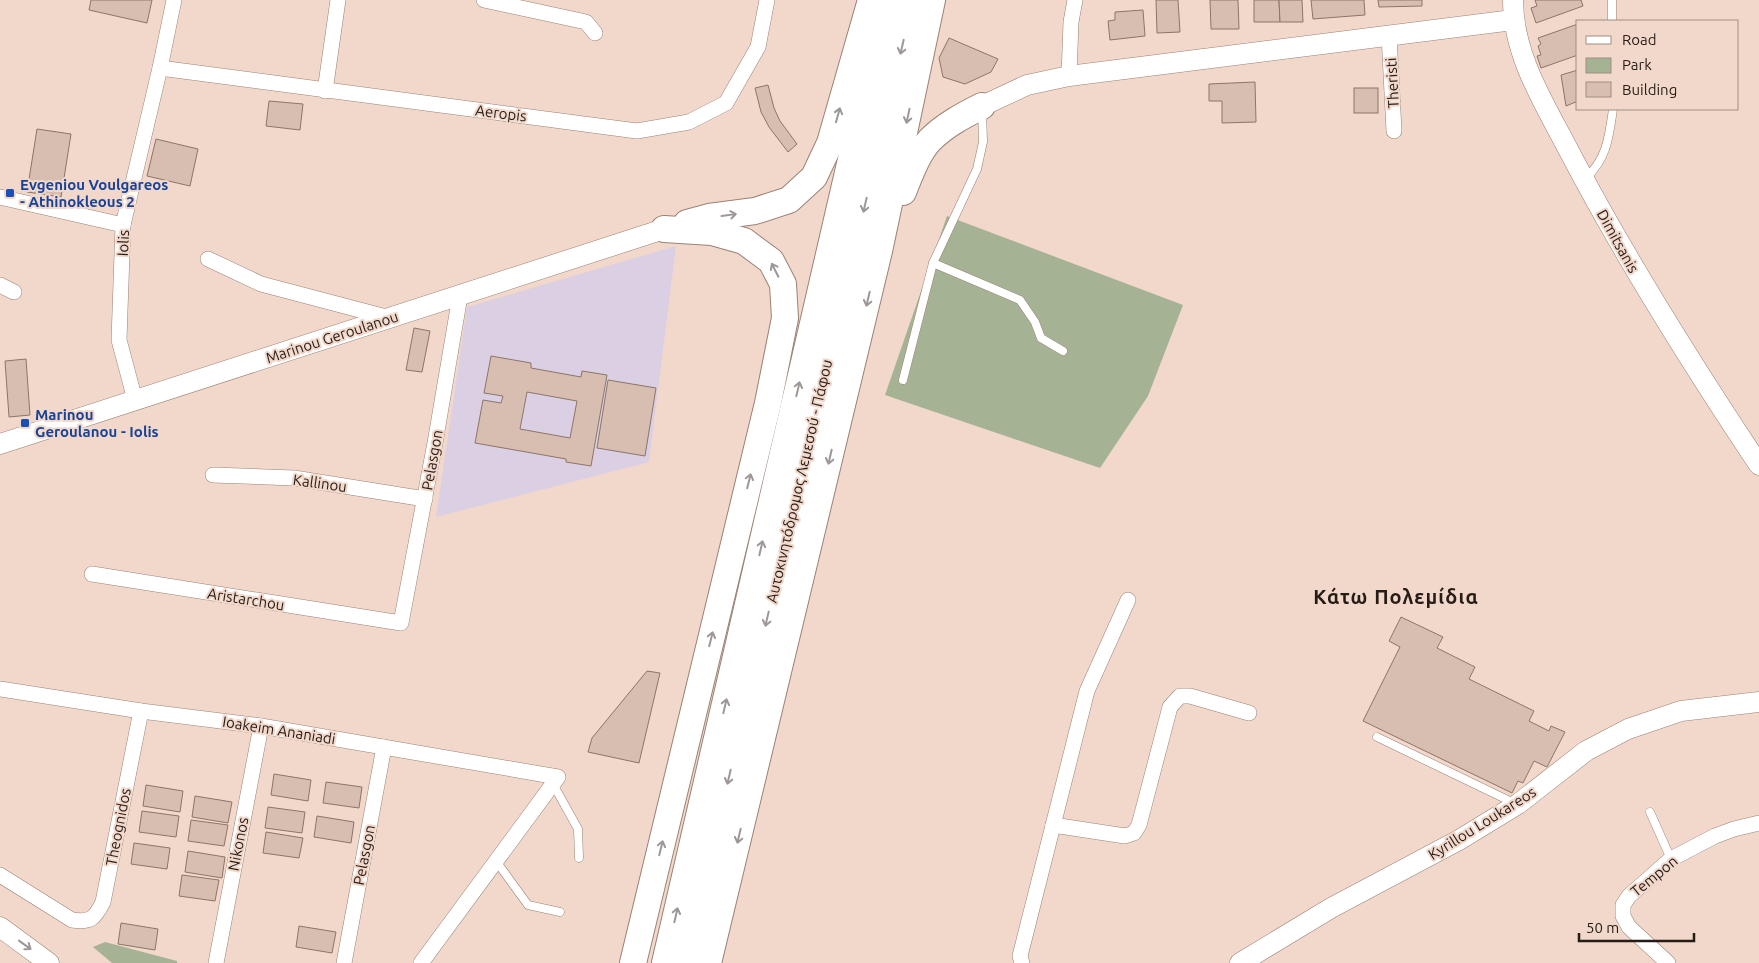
<svg xmlns="http://www.w3.org/2000/svg" width="1759" height="963" font-family="Ubuntu,sans-serif">
<style>
.education{fill:#dbcfe3}
.green{fill:#a5b293}
.building{fill:#d7beb0;stroke:#8c7568;fill-rule:evenodd}
.lines{fill:none;stroke-linecap:round;stroke-linejoin:round}
.lane-casing{stroke:#9a8275;stroke-width:9}
.street-casing{stroke:#9a8275;stroke-width:16}
.secondary-casing{stroke:#9a8275;stroke-width:21}
.highway-casing{stroke:#9a8275;stroke-width:28}
.lane{stroke:#fff;stroke-width:8}
.street{stroke:#fff;stroke-width:15}
.secondary{stroke:#fff;stroke-width:20}
.highway{stroke:#fff;stroke-width:26}
.oneway{stroke:#9d9897}
.transit-dot{fill:#1a4fb4;stroke:#f2d8ca;stroke-width:2}
.labels{text-anchor:middle;dominant-baseline:central;stroke-width:4;stroke-linejoin:round;paint-order:stroke}
.street-label{font-size:15px;fill:#251b17;stroke:#f2d8ca}
.transit-label{font-size:15px;font-weight:bold;fill:#164399;stroke:#f2d8ca;text-anchor:start}
.district-label{font-size:20px;font-weight:bold;letter-spacing:1px;fill:#251b17;stroke:#f2d8ca}
</style>
<rect width="100%" height="100%" fill="#f2d8ca"/>
<path class="education" d="M676 246 649 462 436 517 467 307Z"/>
<g class="green">
<path d="M947 216 1183 305 1148 396 1100 468 885 395Z"/>
<path d="M105 942 177 961V963H112L93 947Z"/>
</g>
<g class="building">
<path d="M91 0H152L147 23 89 10Z"/>
<path d="M1156 0H1178L1180 32 1157 33Z"/>
<path d="M1210 0H1238L1239 29H1211Z"/>
<path d="M1254 0H1279L1280 22H1254Z"/>
<path d="M1279 0H1302L1303 22H1280Z"/>
<path d="M1311 0H1364L1365 15 1313 19Z"/>
<path d="M1378 0H1422V6L1379 7Z"/>
<path d="M1535 0H1581L1583 6 1536 23 1531 8 1537 6Z"/>
<path d="M1143 10 1145 36 1110 40 1108 21 1115 20V12Z"/>
<path d="M1578 24V55L1541 68 1537 56 1541 55 1538 46 1541 44 1538 38Z"/>
<path d="M949 38 998 59 991 72 965 84 943 77 939 58Z"/>
<path d="M1578 70V101L1566 106 1561 75Z"/>
<path d="M1255 82 1256 122 1222 123V101H1209V84Z"/>
<path d="M768 85 774 108 780 121 797 144 788 152 769 127 761 112 755 88Z"/>
<rect x="1354" y="88" width="24" height="25"/>
<path d="M269 101 303 104 300 130 266 126Z"/>
<path d="M37 129 71 134 61 197 27 192Z"/>
<path d="M156 139 198 149 190 186 147 176Z"/>
<path d="M414 328 430 331 422 372 406 370Z"/>
<path d="M491 356 531 363V368L581 377 582 371 607 375 591 466 566 462V459L475 443 483 400 501 403 503 396 484 393ZM527 392 577 401 570 438 520 429Z"/>
<path d="M26 359 30 415 9 417 5 361Z"/>
<path d="M608 380 656 388 645 456 597 448Z"/>
<path d="M1401 617 1443 637 1437 648 1475 667 1469 679 1534 711 1529 721 1549 731 1551 726 1565 732 1547 767 1534 761 1523 783 1518 781 1512 793 1363 721 1400 647 1389 641Z"/>
<path d="M647 671 660 673 639 763 588 752 592 738Z"/>
<path d="M274 774 311 780 308 801 271 795Z"/>
<path d="M326 782 362 787 359 808 323 803Z"/>
<path d="M146 785 183 791 180 812 143 806Z"/>
<path d="M195 796 232 802 228 823 192 817Z"/>
<path d="M268 807 305 812 302 833 265 828Z"/>
<path d="M142 811 179 816 176 837 139 832Z"/>
<path d="M317 816 354 822 351 843 314 837Z"/>
<path d="M191 820 228 825 224 846 188 841Z"/>
<path d="M266 832 303 838 299 858 263 853Z"/>
<path d="M134 843 170 848 167 869 131 864Z"/>
<path d="M188 851 225 857 222 878 185 872Z"/>
<path d="M182 875 219 880 215 901 179 896Z"/>
<path d="M121 923 158 929 155 950 118 944Z"/>
<path d="M299 926 336 932 332 953 296 947Z"/>
</g>
<g class="lines">
<defs>
<g id="lane">
<path d="M1612 0V21"/>
<path d="M1585 179C1607 159 1609 137 1613 109"/>
<path d="M933 263 1020 300 1035 322 1041 338 1063 351"/>
<path d="M903 380 933 263 977 169 983 142 982 110"/>
<path d="M1377 737 1514 803"/>
<path d="M553 784 578 829 579 858"/>
<path d="M1650 812 1671 859"/>
<path d="M496 861 528 905 560 912"/>
</g>
<g id="street">
<path d="M484 0 586 22 595 33"/>
<path d="M1389 35 1394 131"/>
<path d="M160 68 637 131 689 122 726 103 758 47 767 0"/>
<path d="M1069 76 1071 22 1075 0"/>
<path d="M325 91 338 0"/>
<path d="M0 197 123 225"/>
<path d="M208 259 261 284 390 318"/>
<path d="M0 285 14 292"/>
<path d="M135 400 119 340 123 225 160 68 174 0"/>
<path d="M213 475 294 478 425 499"/>
<path d="M92 574 401 623 435 443 460 296"/>
<path d="M0 689 141 711 261 726 558 777 421 963"/>
<path d="M1053 825 1125 836 1134 833 1139 825 1170 707 1180 696H1190L1249 713"/>
<path d="M0 875 72 920C91 923 95 918 103 902L141 711"/>
<path d="M216 963 261 726"/>
<path d="M344 963 384 747"/>
<path d="M1022 963 1020 956 1087 691 1128 600"/>
<path d="M1668 963 1629 927 1623 916V905L1629 896 1671 859 1715 836 1734 829 1759 823"/>
</g>
<g id="secondary">
<path d="M1513 0C1513 55 1544 103 1569 151 1626 260 1691 363 1759 465"/>
<path d="M982 106 1027 85 1069 76 1513 20"/>
<path d="M0 444 664 229"/>
<path d="M0 927 49 963"/>
<path d="M1240 963 1331 908 1459 840 1518 804 1586 751 1628 729 1681 711 1759 702"/>
</g>
<g id="highway">
<path d="M903 192C910 175 917 154 930 140 945 125 964 115 982 106"/>
<path d="M687 223 709 217 755 211 789 200 814 177 830 143 871 0"/>
<path d="M633 963 768 403 785 318 783 284 771 261 744 241 712 232 664 229"/>
<path d="M665 963 865 99 891 0"/>
<path d="M685 963 914 0"/>
<path d="M708 963 879 251 932 0"/>
</g>
</defs>
<use href="#lane" class="lane-casing"/>
<use href="#street" class="street-casing"/>
<use href="#secondary" class="secondary-casing"/>
<use href="#highway" class="highway-casing"/>
<use href="#lane" class="lane"/>
<use href="#street" class="street"/>
<use href="#secondary" class="secondary"/>
<use href="#highway" class="highway"/>
</g>
<defs><path id="oneway-shaft" d="M-6 0H5M1.5-3L5.5 0L1.5 3" fill="none" stroke-width="1.6" stroke-linecap="round" stroke-linejoin="round" transform="scale(1.25)"/></defs>
<g class="oneway">
<use href="#oneway-shaft" transform="translate(902 47) rotate(103)"/>
<use href="#oneway-shaft" transform="translate(838 115) rotate(-74)"/>
<use href="#oneway-shaft" transform="translate(908 116) rotate(102)"/>
<use href="#oneway-shaft" transform="translate(865 205) rotate(103)"/>
<use href="#oneway-shaft" transform="translate(729 215) rotate(-8)"/>
<use href="#oneway-shaft" transform="translate(775 270) rotate(-117)"/>
<use href="#oneway-shaft" transform="translate(868 299) rotate(103)"/>
<use href="#oneway-shaft" transform="translate(798 389) rotate(-77)"/>
<use href="#oneway-shaft" transform="translate(830 457) rotate(103)"/>
<use href="#oneway-shaft" transform="translate(749 481) rotate(-76)"/>
<use href="#oneway-shaft" transform="translate(761 548) rotate(-77)"/>
<use href="#oneway-shaft" transform="translate(767 619) rotate(103)"/>
<use href="#oneway-shaft" transform="translate(711 639) rotate(-76)"/>
<use href="#oneway-shaft" transform="translate(725 706) rotate(-77)"/>
<use href="#oneway-shaft" transform="translate(729 777) rotate(103)"/>
<use href="#oneway-shaft" transform="translate(739 836) rotate(103)"/>
<use href="#oneway-shaft" transform="translate(661 848) rotate(-76)"/>
<use href="#oneway-shaft" transform="translate(676 915) rotate(-77)"/>
<use href="#oneway-shaft" transform="translate(25 945) rotate(36)"/>
</g>
<g class="transit-dot">
<rect x="5" y="188" width="10" height="10" rx="2.5"/>
<rect x="20" y="418" width="10" height="10" rx="2.5"/>
</g>
<g class="labels">
<g class="street-label">
<text transform="translate(1392 83) rotate(-93)">Theristi</text>
<text transform="translate(501 113) rotate(7)">Aeropis</text>
<text transform="translate(1618 241) rotate(61)">Dimitsanis</text>
<text transform="translate(123 243) rotate(-87)">Iolis</text>
<text transform="translate(332 337) rotate(-18)">Marinou Geroulanou</text>
<text transform="translate(432 460) rotate(-80)">Pelasgon</text>
<text transform="translate(799 481) rotate(-77)">Αυτοκινητόδρομος Λεμεσού - Πάφου</text>
<text transform="translate(320 483) rotate(8)">Kallinou</text>
<text transform="translate(246 599) rotate(9)">Aristarchou</text>
<text transform="translate(279 730) rotate(9)">Ioakeim Ananiadi</text>
<text transform="translate(1482 823) rotate(-32)">Kyrillou Loukareos</text>
<text transform="translate(118 827) rotate(-79)">Theognidos</text>
<text transform="translate(238 844) rotate(-79)">Nikonos</text>
<text transform="translate(364 855) rotate(-79)">Pelasgon</text>
<text transform="translate(1654 876) rotate(-39)">Tempon</text>
</g>
<g class="transit-label">
<text x="20" y="184">Evgeniou Voulgareos<tspan x="20" dy="17">- Athinokleous 2</tspan></text>
<text x="35" y="414">Marinou<tspan x="35" dy="17">Geroulanou - Iolis</tspan></text>
</g>
<g class="district-label">
<text x="1396" y="596">Κάτω Πολεμίδια</text>
</g>
</g>
<rect x="1576" y="20" width="162" height="90" fill="#f2d8ca" stroke="#a08c82"/>
<rect x="1586" y="36" width="25" height="8" fill="#ffffff" stroke="#a08c82"/>
<text x="1622" y="45" font-size="15" fill="#251b17">Road</text>
<rect x="1586" y="58" width="25" height="15" fill="#a5b293" stroke="#a08c82"/>
<text x="1622" y="70" font-size="15" fill="#251b17">Park</text>
<rect x="1586" y="82" width="25" height="15" fill="#d7beb0" stroke="#a08c82"/>
<text x="1622" y="95" font-size="15" fill="#251b17">Building</text>
<path d="M1579 933v8h115v-8" fill="none" stroke="#251b17" stroke-width="2.5"/>
<text x="1586" y="933" font-size="15" fill="#251b17" stroke="#f2d8ca" stroke-width="4" paint-order="stroke">50 m</text>
</svg>
